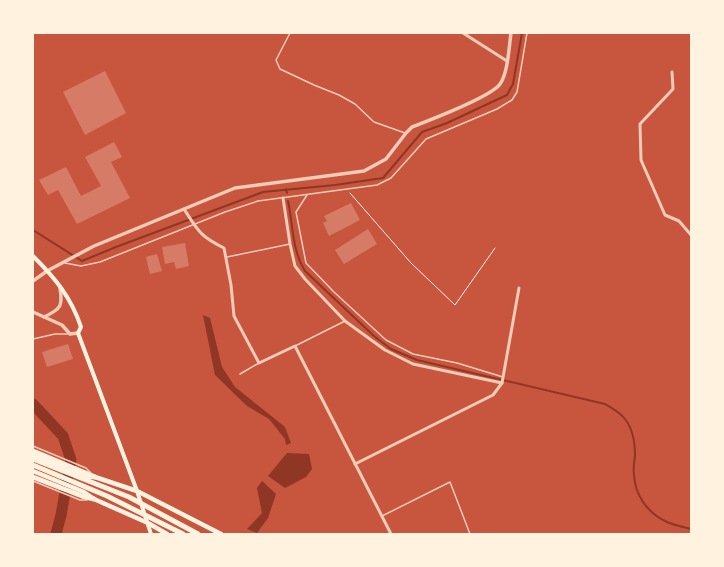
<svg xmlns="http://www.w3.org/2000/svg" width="724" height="567" font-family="'Alegreya Sans',sans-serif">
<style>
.water{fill:#8f3625}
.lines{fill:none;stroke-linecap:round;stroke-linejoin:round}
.stream{stroke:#8f3625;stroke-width:2}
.river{stroke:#8f3625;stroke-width:11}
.building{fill:#d67c66}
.path{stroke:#fff3e0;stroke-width:1}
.service{stroke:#f1ccb7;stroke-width:1.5}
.minor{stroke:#f1ccb7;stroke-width:3}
.tertiary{stroke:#f1ccb7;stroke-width:3.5}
.secondary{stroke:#fff3e0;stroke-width:4}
.primary{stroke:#fff3e0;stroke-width:4.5}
.trunk{stroke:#fff3e0;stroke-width:5}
</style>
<rect width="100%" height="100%" fill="#c8553d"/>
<g class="water">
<path d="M203 315 210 318 222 367 235 387 285 427 291 443 286 445 285 439 269 419 247 406 215 375Z"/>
<path d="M287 453 309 454 312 469 306 477 285 488 268 476Z"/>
<path d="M262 481 276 494 268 518 257 533 247 529 262 513 257 488Z"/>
</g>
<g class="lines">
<g class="stream">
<path d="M286 189 287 193"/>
<path d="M288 201C293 224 292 251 305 271L374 336 391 349 417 360 605 404C612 408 620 412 625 419 633 429 635 444 635 456 634 462 633 469 634 475 635 495 647 512 665 521 673 525 683 527 691 529"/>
<path d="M33 230 82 261 116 247 263 192 335 185 383 178 422 132 447 123 507 95 513 84 522 33"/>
</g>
<path class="river" d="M33 404 63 436 71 460 61 515 56 534"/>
</g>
<g class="building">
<path d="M105 71 126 113 85 135 63 92Z"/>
<path d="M114 142 122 157 111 162 130 198 77 224 58 190 48 195 39 180 66 167 81 196 101 186 85 157Z"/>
<path d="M351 203 360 220 329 236 323 223 327 221 324 216Z"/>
<path d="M368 229 377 244 344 264 335 250Z"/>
<path d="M185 243 189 266 176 269 174 262 165 264 162 247Z"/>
<path d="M157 254 162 271 150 274 146 257Z"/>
<path d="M68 344 73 359 47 367 42 352Z"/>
</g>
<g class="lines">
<path class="path" d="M350 193 411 263 455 305 495 248"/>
<g class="service">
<path d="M290 33 276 60 280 69 314 85 339 95 355 104 374 122 405 133"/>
<path d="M307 195 296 212 306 263 334 292 386 340 413 354 457 363 503 377"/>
<path d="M227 257 290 244"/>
<path d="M65 263 81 266 100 262 225 212 258 201 377 185 391 178 426 139 497 109 512 100 517 92 527 33"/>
<path d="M33 339 55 334H68"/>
<path d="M295 346 345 321"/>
<path d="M240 374 259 363"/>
<path d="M33 446 86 468 91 473"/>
<path d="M33 481 80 500H87"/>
<path d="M382 516 450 482 470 534"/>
</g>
<g class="minor">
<path d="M463 33 507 61"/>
<path d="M672 72 673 89 640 124 641 160 665 215 679 221 691 235"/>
<path d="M283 198 290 244 295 266 305 279 345 321 385 350 413 364 502 383"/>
<path d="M184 209C198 231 200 236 224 248L231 285 234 316 259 363 295 346 391 534"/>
<path d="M355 464 493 395 502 383 519 288"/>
</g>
<g class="tertiary">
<path d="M33 281 47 271 94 246 235 188 364 171 386 159 406 133 412 127C430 120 491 97 500 84 508 73 509 47 511 33"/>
<path d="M33 312 62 325 70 334 78 333"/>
<path d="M44 317C61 309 63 306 60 288"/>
</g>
<path class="secondary" d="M33 256C55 278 71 297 81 327L78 333 137 491 151 534"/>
<g class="primary">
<path d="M33 455 86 477H95L137 491 221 534"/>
<path d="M33 471 84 492 94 499 148 523 167 534"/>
</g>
<g class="trunk">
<path d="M33 451 95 477"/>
<path d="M33 459 129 497 198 534"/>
<path d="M33 465 107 496 183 534"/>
<path d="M33 477 82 496 94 499"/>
</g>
</g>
<rect width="724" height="567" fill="none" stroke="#fff3e0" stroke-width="68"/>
</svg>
